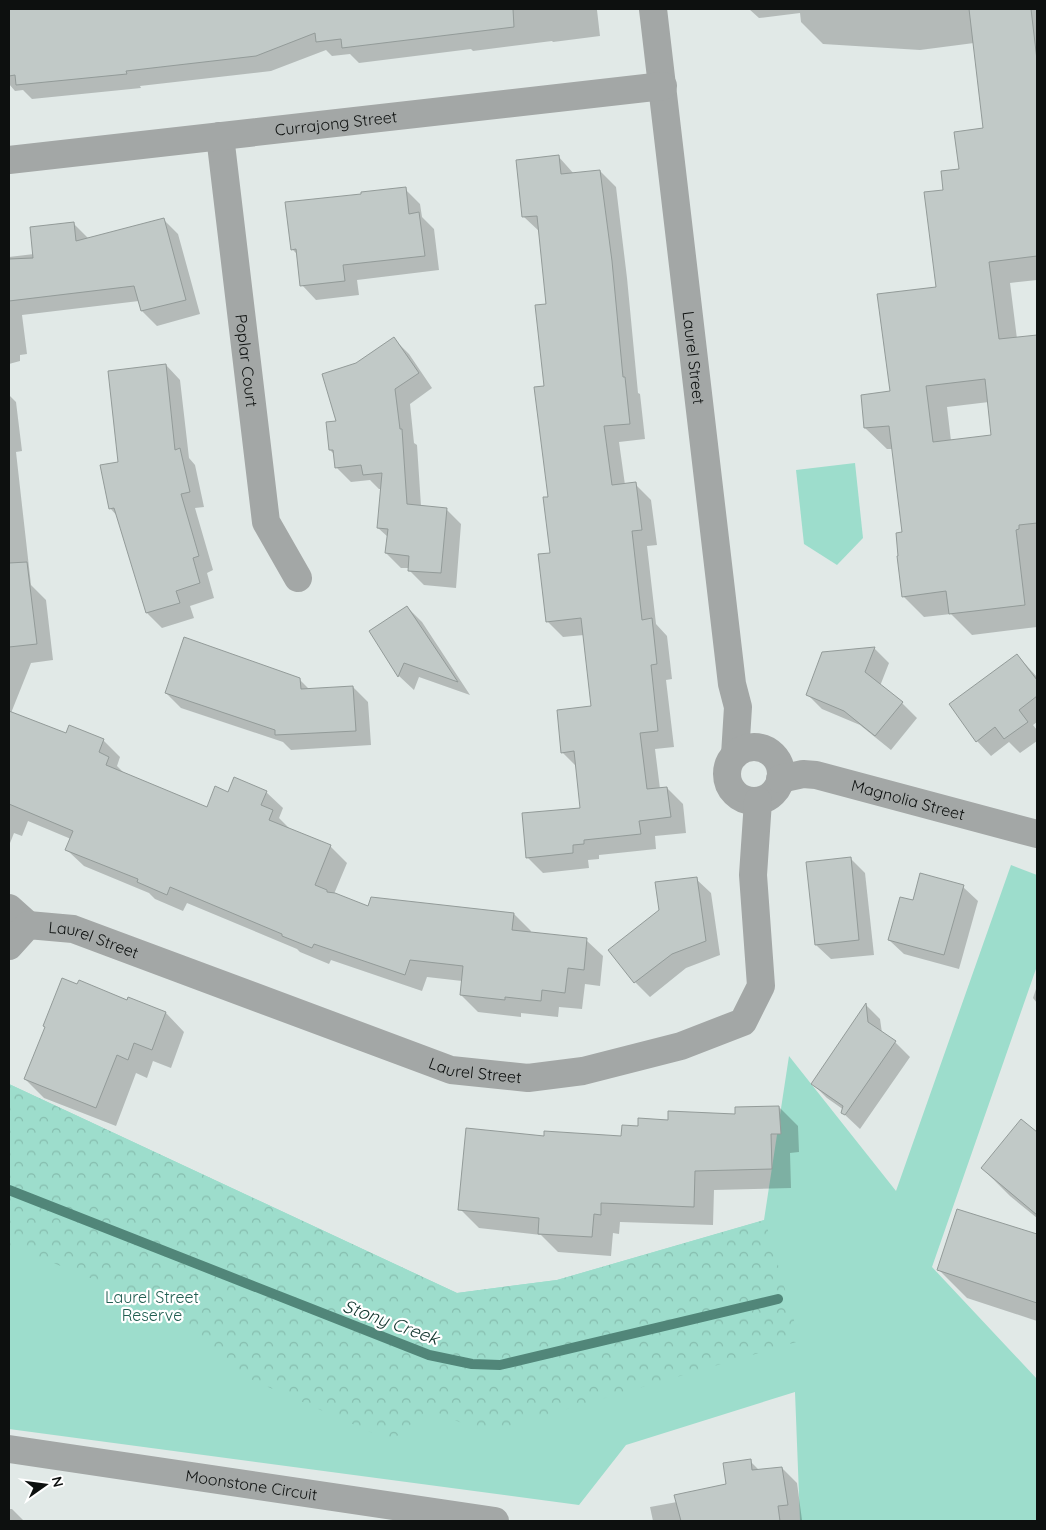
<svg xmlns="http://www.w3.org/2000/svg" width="1046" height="1530" font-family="Quicksand,sans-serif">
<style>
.green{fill:#9dddcc}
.forest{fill:url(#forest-crowns)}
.shadow{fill:#0003;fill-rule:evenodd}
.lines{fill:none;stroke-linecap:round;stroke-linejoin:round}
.stream{stroke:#518679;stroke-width:10}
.building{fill:#c1c9c7;stroke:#939b99;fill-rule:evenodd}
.minor{stroke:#a3a7a6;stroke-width:28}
.labels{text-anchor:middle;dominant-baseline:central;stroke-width:4.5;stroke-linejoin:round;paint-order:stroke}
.street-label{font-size:16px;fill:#0d100f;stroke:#fff}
.park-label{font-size:16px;fill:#215e51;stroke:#fff}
.water-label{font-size:18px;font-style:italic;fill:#0f332b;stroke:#fff}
</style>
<defs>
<pattern id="forest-crowns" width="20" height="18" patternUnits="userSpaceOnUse" patternTransform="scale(1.25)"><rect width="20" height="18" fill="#9dddcc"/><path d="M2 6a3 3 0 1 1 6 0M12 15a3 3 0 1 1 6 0" fill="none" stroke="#86bdae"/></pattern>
</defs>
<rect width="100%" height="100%" fill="#e1e9e7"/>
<g class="green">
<path d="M855 463 863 538 837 565 804 544 796 470Z"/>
<path d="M1011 865 1037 875V966L932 1267 1037 1379V1521H800L795 1392 626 1445 579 1505 9 1429V1084L457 1293 557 1280 764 1220 789 1056 896 1191Z"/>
</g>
<path class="forest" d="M9 1084 457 1293 557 1280 765 1220 800 1341 485 1433 429 1409 391 1441 248 1378 169 1310 9 1245Z"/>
<g class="shadow">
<path d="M9 9H605L597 10 600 36 553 42 552 41 473 51 471 49 359 63 350 54 332 56 326 50 271 71 140 86 141 88 32 99 23 90 15 91 9 84Z"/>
<path d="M749 9H1037V280L1010 283 1017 339 1037 336V627L972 635 951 614 924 617 903 596V533L893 449H887L865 428 862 396 891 392 937 288 945 191 961 170 984 129 974 43 920 50 823 44 801 22 800 13 759 18ZM989 402 993 436 951 441 947 407Z"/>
<path d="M558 156 574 174 600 171 616 187 627 278 638 393 640 394 645 439 619 442 625 485 635 484 651 500 657 545 647 546 656 624 667 636 672 679 666 680 674 747 655 749 660 789 667 788 683 804 686 833 655 836 656 849 599 855V859L588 860 589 868 543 873 527 857 581 809 577 767 562 752 592 707 584 635 563 637 547 621 551 554 545 387 547 305 540 232 524 217Z"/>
<path d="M405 189 420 204 422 217 434 229 439 270 357 280 359 295 316 300 302 285 298 255 292 249 362 195Z"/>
<path d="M163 219 178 234 200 314 157 326 142 311 139 301 22 315 27 354 20 355V361L9 364V257L34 254 74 224 89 239Z"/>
<path d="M394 339 409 354 432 388 410 404 414 443 417 445 421 506 446 509 461 524 456 588 424 585 409 570V568H401L386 553 388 537 378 528 382 489H379L370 480 351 482 337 468 335 455 330 450 357 364Z"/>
<path d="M166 365 180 380 189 458 195 465 204 507 195 508 213 570 207 573 214 598 190 606 194 618 162 628 147 613 118 517 110 508 119 463Z"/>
<path d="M9 395 16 402 22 451 16 452 31 585 46 600 53 660 31 663 11 713 66 735 70 726 104 741 120 757 117 766 126 775 207 809 228 793 266 792 283 808 279 818 289 828 288 829 330 846 347 863 334 894 369 908 514 914 531 931 530 933 586 940 603 956 600 986 585 984 582 1009 559 1007 558 1017 521 1013V1017L478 1012 461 995 462 981 427 977 422 991 331 960 329 964 300 952 297 949 187 903 183 911 155 899 149 893 84 866 67 850 71 839 28 821 22 836 14 833 10 843 9 842Z"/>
<path d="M407 607 422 622 470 695 419 677 414 690 399 676 370 631Z"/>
<path d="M874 648 889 663 880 686 902 703 917 718 891 750 860 725 822 709 807 694Z"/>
<path d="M1017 655 1037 677V722L1033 725 1037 730V741L1020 753 1009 742 991 756 977 741Z"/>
<path d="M299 679 310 690 353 687 368 702 371 745 291 750 283 742 181 708 166 693Z"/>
<path d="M850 858 865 873 874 955 831 959 816 945Z"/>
<path d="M696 879 711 893 720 955 686 968 650 997 635 982 610 950 660 911Z"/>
<path d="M963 887 978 901 959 969 904 954 889 940 913 902Z"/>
<path d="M1037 986V1003L1033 998Z"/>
<path d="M129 999 166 1013 184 1032 171 1068 153 1061 147 1078 136 1073 116 1126 44 1098 25 1079 128 1002Z"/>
<path d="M866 1005 880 1019 882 1033 895 1042 910 1057 860 1129 843 1113 844 1110 827 1098 812 1083Z"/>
<path d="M779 1107 798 1126 799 1152 790 1153 791 1188 714 1190 713 1225 620 1222 619 1234 613 1233 611 1256 558 1252 541 1235 479 1228 460 1209 545 1137 623 1138 639 1127 669 1121 737 1115Z"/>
<path d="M1021 1121 1037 1134V1218L1010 1196 982 1168Z"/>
<path d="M958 1210 1037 1235V1321L967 1298 939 1270Z"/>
<path d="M750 1461 760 1471 782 1468 797 1483 802 1520 792 1521H653L650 1507 677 1502 727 1485Z"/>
<path d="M9 1509H12L24 1521H9Z"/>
</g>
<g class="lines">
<path class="stream" d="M9 1190 429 1355 472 1364 500 1365 778 1299"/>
</g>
<g class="building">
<path d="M9 9H513L514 27 342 48 341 39 316 42 315 33 256 56 126 71 127 74 16 85 15 75 9 76Z"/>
<path d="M969 9H1031L1037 60V256L989 262 999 339 1037 335V523L1019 525V529L1016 530 1025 605 949 614 946 591 902 597 897 556H898L896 533 902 532 889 426 864 428 861 395 890 391 877 294 936 287 924 192 943 190 941 171 959 169 954 132 983 128ZM985 379 991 435 933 442 926 386Z"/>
<path d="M559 155 561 174 600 170 612 261 623 377H625L630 424 604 426 612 485 636 482 642 530 632 531 642 620 652 618 657 664 651 665 658 731 640 733 647 789 667 787 671 817 639 821 641 834 584 840V844L573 845V853L526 858 522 813 580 808 574 751 561 753 557 710 591 706 581 618 546 622 538 554 550 553 543 497H548L534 387 544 386 535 305 546 304 537 216 522 217 516 160Z"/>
<path d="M406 187 409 214 419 212 425 256 343 265 345 281 300 286 296 249 291 250 285 202 361 194V192Z"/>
<path d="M164 218 186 300 141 311 134 286 9 301V259L33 258 30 227 74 222 76 241Z"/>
<path d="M394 337 419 373 395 389 400 429H402L407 504 447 508 441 573 408 571 409 556 385 553 388 529 377 528 382 473 363 475 361 465 335 468 333 450H329L326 422 336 421 322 374 356 363Z"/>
<path d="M166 364 175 450 180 448 190 492 181 494 199 556 193 558 200 583 176 591 180 603 146 613 114 508 109 509 100 465 118 462 108 371Z"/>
<path d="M27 562 37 644 9 647V563Z"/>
<path d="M407 606 458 682 404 663 398 677 369 631Z"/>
<path d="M184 637 300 678 301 689 353 686 356 731 275 735V730L165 693Z"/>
<path d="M875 647 865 672 903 702 875 736 844 711 806 695 822 652Z"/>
<path d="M1017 654 1037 680V696L1019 710 1028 722 1004 739 995 727 976 742 949 704Z"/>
<path d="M9 711 66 733 69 725 104 739 99 752 109 757 106 765 207 807 215 786 228 792 234 777 267 791 261 805 273 810 269 820 331 845 315 885 327 890V892L335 893 368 906 371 897 514 913 512 930 587 938 584 970 568 968 565 993 542 990 541 1001 505 997V1000L460 995 463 966 410 960 405 975 314 944 312 948 282 936V934L170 887 167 895 137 882 138 879 65 850 73 831 9 804Z"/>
<path d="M851 857 859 940 815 945 806 862Z"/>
<path d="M920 873 964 885 944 955 888 940 900 897 913 900Z"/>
<path d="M697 877 706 941 672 954 634 983 608 950 659 910 655 882Z"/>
<path d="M62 978 77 984 79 980 127 1000 128 997 166 1012 152 1050 134 1043 128 1060 117 1055 96 1108 24 1079 45 1027 43 1026Z"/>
<path d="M866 1003 868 1022 896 1041 845 1115 841 1113 843 1106 811 1084Z"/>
<path d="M779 1106 781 1134H771L772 1169 695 1171 694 1207 601 1203V1215L594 1214 592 1237 538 1234 539 1218 458 1210 466 1128 544 1136V1131L621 1136 622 1125 638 1126V1118L668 1120V1111L735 1114V1107Z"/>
<path d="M1021 1119 1037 1132V1215L981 1168Z"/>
<path d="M957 1209 1037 1234V1303L937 1270Z"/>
<path d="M751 1459 752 1470 782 1467 788 1505 778 1506 780 1521H681L674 1495 726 1484 723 1463Z"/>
</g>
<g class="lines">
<g class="minor">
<path id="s1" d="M653 9 732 684 738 707 735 755"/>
<path id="s2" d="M220 136 266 522 298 578"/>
<path id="s3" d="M9 160 663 86"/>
<circle cx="754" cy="774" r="27"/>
<path id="s4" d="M780 779 803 774 816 775 1037 834"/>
<path d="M9 908 28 925"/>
<path id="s5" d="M9 946 28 925 73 929 451 1070 528 1078 583 1071 681 1046 743 1022 761 986 753 875 758 801"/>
<path id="s6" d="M9 1449 495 1521"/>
</g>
</g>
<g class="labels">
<g class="street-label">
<text stroke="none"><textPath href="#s3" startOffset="329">Currajong Street</textPath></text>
<text stroke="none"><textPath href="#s1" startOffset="351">Laurel Street</textPath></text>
<text stroke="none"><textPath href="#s2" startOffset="226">Poplar Court</textPath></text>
<text stroke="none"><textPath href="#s4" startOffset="132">Magnolia Street</textPath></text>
<text stroke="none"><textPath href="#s5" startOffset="96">Laurel Street</textPath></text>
<text stroke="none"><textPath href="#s5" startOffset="501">Laurel Street</textPath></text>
<text stroke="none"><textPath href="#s6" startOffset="245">Moonstone Circuit</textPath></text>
</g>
<g class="park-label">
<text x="152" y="1297">Laurel Street<tspan x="152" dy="18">Reserve</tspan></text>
</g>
<g class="water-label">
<text transform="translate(391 1322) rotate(20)">Stony Creek</text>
</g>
</g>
<rect width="1046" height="1530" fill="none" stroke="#0d100f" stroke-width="20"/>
<g transform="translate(45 1485) rotate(76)" stroke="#ffffff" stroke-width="4" paint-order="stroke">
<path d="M0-4L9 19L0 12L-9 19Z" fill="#0d100f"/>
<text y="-8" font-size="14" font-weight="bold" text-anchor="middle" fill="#0d100f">N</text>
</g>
</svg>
